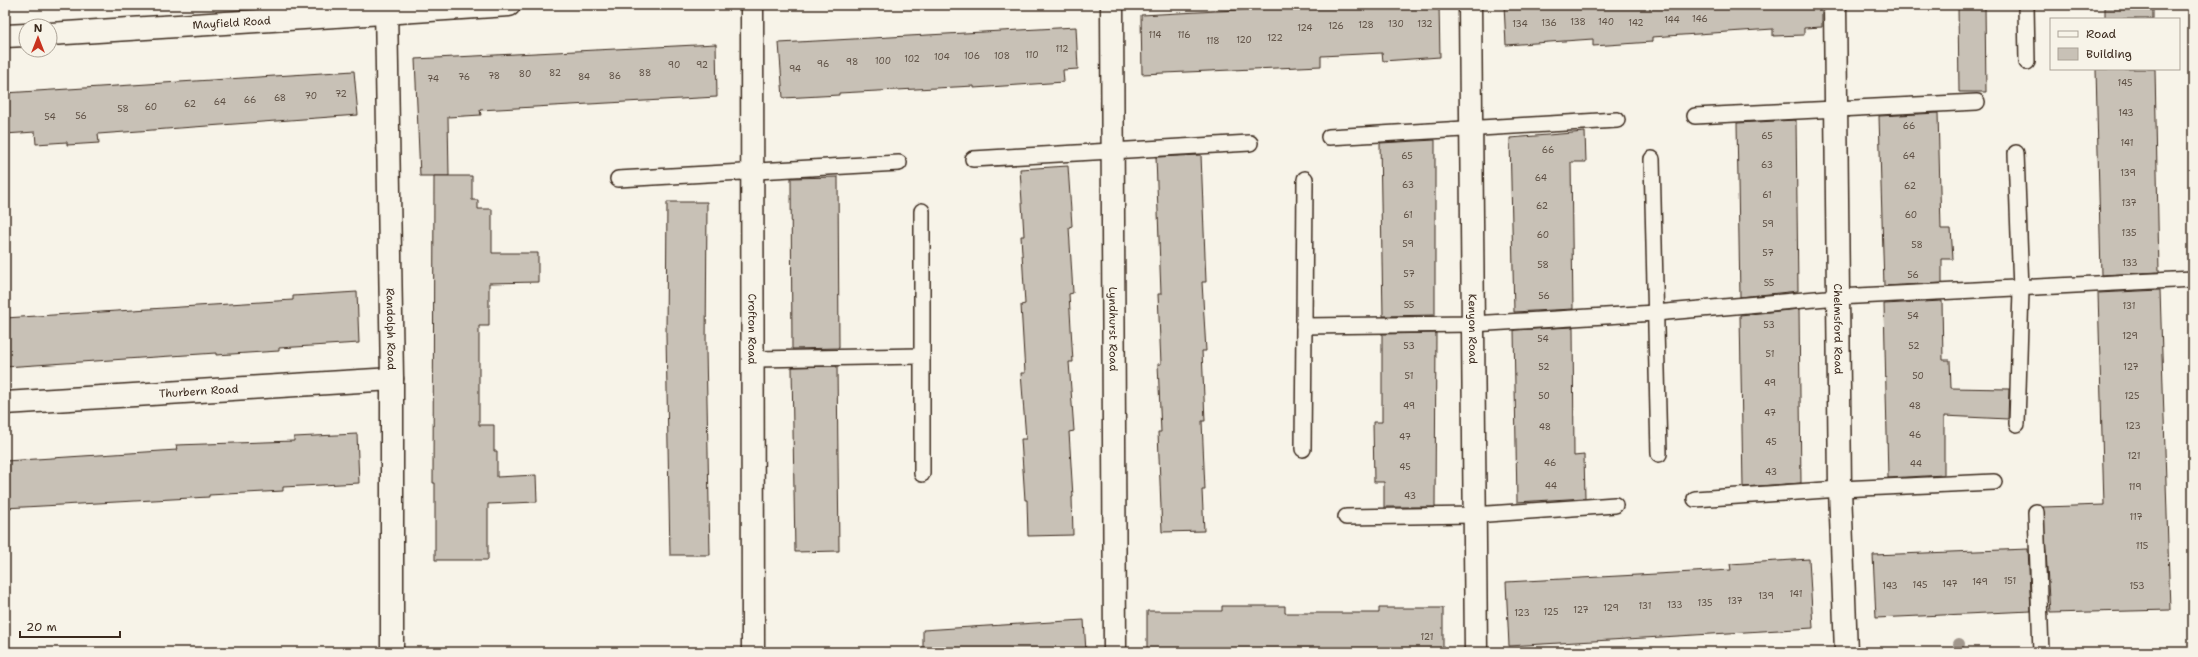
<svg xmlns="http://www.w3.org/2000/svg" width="2198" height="657" font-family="'Shantell Sans',sans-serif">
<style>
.building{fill:#c8c1b6;stroke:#3b2a1e}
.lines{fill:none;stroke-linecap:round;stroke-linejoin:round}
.lane-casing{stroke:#3b2a1e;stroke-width:18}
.street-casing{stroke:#3b2a1e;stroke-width:25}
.lane{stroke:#f7f3e8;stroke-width:15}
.street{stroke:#f7f3e8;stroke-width:22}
.tree{fill:#a1978c}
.labels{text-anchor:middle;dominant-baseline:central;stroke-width:3;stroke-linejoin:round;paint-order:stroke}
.number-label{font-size:9px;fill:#5e5044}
.street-label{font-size:11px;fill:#3b2a1e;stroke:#f7f3e8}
</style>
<rect width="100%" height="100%" fill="#f7f3e8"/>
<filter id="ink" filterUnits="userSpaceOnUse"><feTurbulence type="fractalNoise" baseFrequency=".025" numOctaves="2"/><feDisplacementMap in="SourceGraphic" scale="8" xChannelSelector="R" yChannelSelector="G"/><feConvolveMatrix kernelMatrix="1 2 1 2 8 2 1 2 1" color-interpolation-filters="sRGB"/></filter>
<g filter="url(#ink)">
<g class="building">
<path d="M1333 5H1439L1440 57 1383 61 1382 53 1321 56V66L1142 74 1141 15Z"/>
<path d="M1504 5H1822V27L1804 28V35L1773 36V29L1652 37V42L1593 46V39L1506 45Z"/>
<path d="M1958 5H1985L1986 92H1959Z"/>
<rect x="2105" y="5" width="48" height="14"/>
<path d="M1076 27 1078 69 1063 70 1064 82 974 88V86L839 93V95L783 98 779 43Z"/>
<path d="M716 44 717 97 480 110 481 115 448 117 449 176H420L415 59Z"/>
<path d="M2096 69H2155L2159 272 2101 275Z"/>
<path d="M354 71 358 115 98 134 99 143 67 145V142L36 144 35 132 5 134V93Z"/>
<path d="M1938 113 1941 229H1951L1953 259H1942V283L1884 286 1879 116Z"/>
<path d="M1796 120 1798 291 1740 297 1737 123Z"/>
<path d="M1585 132 1586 162H1571L1573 309 1514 312 1510 138Z"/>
<path d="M1435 140V315L1383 316 1380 143Z"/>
<path d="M1201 155 1206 282H1202L1206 351H1202L1205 421H1202L1205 490H1202L1204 531 1162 532 1158 432H1161L1158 364H1161L1158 294H1161L1156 157Z"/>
<path d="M1068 166 1072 226 1069 227 1073 293 1069 294 1073 362H1069L1074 431 1069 432 1073 497H1072L1073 535 1028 536 1027 500H1025L1021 439H1026L1021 373H1025L1021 305 1025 304 1021 236H1024L1020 169Z"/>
<path d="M434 176H472V200H478V209H492V253H538V282L489 283V326H479V425H494V451H497V477L536 475 537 502 488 504V560H435V483H433Z"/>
<path d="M838 177 839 348 792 349 791 178Z"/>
<path d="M667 202H707L706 350 710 555H670L666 335Z"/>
<path d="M2160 290 2170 610 2050 613 2043 507 2104 505 2098 293Z"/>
<path d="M357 292 359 343 279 348V351L216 355V353L5 367V318L293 300V296Z"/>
<path d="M1942 301 1943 360H1950L1951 388 2009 389 2008 419 1944 416V475L1888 478 1884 304Z"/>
<path d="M1799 309 1801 483 1743 487 1740 315Z"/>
<path d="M1573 327 1574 456 1584 455 1585 498 1517 502 1514 330Z"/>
<path d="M1436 333 1435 507H1384V482H1374L1373 422H1382V334Z"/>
<path d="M837 366 839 551 795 552 792 367Z"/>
<path d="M357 434 359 483 283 487V491L209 495V497L5 508V461L177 450 176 445 294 441V437Z"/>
<path d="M2028 549 2031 611 1876 618 1873 555Z"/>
<path d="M1809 559 1813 628 1509 646 1506 582 1731 570 1730 564Z"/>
<path d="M1222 606H1285V613H1379V608H1443V652H1147V611H1222Z"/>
<path d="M1084 620 1086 652H923V630Z"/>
</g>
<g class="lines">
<defs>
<g id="lane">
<path d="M2026 5 2027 62"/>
<path d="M1695 116 1977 102"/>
<path d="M1329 137 1617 120"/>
<path d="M2016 153 2021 290 2017 424"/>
<path d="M973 159 1250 143"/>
<path d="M1652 159 1659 454"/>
<path d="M618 179 899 163"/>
<path d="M1305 179 1304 326 1472 324 1655 313 1838 297 2193 279"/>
<path d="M753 359 920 356"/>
<path d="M1303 449 1304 326"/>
<path d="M922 474V211"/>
<path d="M1695 499 1840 489 1994 482"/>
<path d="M2036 512 2041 652"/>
<path d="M1346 517 1473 515 1615 505"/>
</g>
<g id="street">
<path id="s1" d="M386 5 392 379V652"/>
<path id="s2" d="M752 5 753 652"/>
<path id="s3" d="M1112 5 1115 652"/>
<path id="s4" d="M1470 5 1476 652"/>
<path id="s5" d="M1835 5 1840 489 1846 652"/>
<path id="s6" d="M50 34 509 5"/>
<path d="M5 36 26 35"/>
<path id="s7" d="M5 403 392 379"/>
</g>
</defs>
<use href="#lane" class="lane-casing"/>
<use href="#street" class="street-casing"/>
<use href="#lane" class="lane"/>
<use href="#street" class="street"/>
</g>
<circle class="tree" cx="1959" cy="644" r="6"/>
</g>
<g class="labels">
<g class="number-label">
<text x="1700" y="19">146</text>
<text x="1672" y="20">144</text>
<text x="1578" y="22">138</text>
<text x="1606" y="22">140</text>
<text x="1549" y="23">136</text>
<text x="1636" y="23">142</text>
<text x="1396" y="24">130</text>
<text x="1425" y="24">132</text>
<text x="1520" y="24">134</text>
<text x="1366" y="25">128</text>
<text x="1336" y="26">126</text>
<text x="1305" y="28">124</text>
<text x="1155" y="35">114</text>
<text x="1184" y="35">116</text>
<text x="1275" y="38">122</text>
<text x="1244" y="40">120</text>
<text x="1213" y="41">118</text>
<text x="1062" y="49">112</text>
<text x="1032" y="55">110</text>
<text x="972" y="56">106</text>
<text x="1002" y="56">108</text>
<text x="942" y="57">104</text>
<text x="912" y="59">102</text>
<text x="883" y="61">100</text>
<text x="852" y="62">98</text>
<text x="823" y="64">96</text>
<text x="674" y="65">90</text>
<text x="702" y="65">92</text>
<text x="795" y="69">94</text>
<text x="555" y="73">82</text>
<text x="645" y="73">88</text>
<text x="525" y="74">80</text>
<text x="494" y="76">78</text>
<text x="615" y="76">86</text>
<text x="464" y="77">76</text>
<text x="584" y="77">84</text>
<text x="433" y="79">74</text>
<text x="2125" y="83">145</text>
<text x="341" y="94">72</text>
<text x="311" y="96">70</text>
<text x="280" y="98">68</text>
<text x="250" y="100">66</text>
<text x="220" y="102">64</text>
<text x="190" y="104">62</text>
<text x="151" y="107">60</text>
<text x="123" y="109">58</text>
<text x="2126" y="113">143</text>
<text x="81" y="116">56</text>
<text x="50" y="117">54</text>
<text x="1909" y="126">66</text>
<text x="1767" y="136">65</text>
<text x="2127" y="143">141</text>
<text x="1548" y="150">66</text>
<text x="1407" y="156">65</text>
<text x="1909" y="156">64</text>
<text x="1767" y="165">63</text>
<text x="2128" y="173">139</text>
<text x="1541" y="178">64</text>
<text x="1408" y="185">63</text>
<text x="1910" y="186">62</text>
<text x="1767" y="195">61</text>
<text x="2129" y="203">137</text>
<text x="1542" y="206">62</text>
<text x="1408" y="215">61</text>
<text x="1911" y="215">60</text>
<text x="1768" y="224">59</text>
<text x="2129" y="233">135</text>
<text x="1543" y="235">60</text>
<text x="1408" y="244">59</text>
<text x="1917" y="245">58</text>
<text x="1768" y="253">57</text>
<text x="2130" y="263">133</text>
<text x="1543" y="265">58</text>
<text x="1409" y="274">57</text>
<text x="1913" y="275">56</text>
<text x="1769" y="283">55</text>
<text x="1544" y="296">56</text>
<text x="1409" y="305">55</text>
<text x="2129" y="306">131</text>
<text x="1913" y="316">54</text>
<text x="1769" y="325">53</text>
<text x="2130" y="336">129</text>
<text x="1543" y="339">54</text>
<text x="1409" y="346">53</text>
<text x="1914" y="346">52</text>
<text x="1770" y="354">51</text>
<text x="1544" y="367">52</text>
<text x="2131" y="367">127</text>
<text x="1409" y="376">51</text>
<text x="1918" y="376">50</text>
<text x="1770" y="383">49</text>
<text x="1544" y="396">50</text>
<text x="2132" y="396">125</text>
<text x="1409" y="406">49</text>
<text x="1915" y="406">48</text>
<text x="1770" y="413">47</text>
<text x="2133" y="426">123</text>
<text x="1545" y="427">48</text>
<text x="1915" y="435">46</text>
<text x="1405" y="437">47</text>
<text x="1771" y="442">45</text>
<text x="2134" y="456">121</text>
<text x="1550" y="463">46</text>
<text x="1916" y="464">44</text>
<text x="1405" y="467">45</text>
<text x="1771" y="472">43</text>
<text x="1551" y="486">44</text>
<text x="2135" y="487">119</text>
<text x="1410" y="496">43</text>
<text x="2136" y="517">117</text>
<text x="2142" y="546">115</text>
<text x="2010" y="581">151</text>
<text x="1980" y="582">149</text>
<text x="1950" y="584">147</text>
<text x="1920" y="585">145</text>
<text x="1890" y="586">143</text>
<text x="2137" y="586">153</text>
<text x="1796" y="594">141</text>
<text x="1766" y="596">139</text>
<text x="1735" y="601">137</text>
<text x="1705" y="603">135</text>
<text x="1675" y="605">133</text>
<text x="1645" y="606">131</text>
<text x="1611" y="608">129</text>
<text x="1581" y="610">127</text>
<text x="1551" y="612">125</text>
<text x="1522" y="613">123</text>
<text x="1427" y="637">121</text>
</g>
<g class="street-label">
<text stroke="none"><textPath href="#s6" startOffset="182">Mayfield Road</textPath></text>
<text stroke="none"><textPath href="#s1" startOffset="324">Randolph Road</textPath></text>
<text stroke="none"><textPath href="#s2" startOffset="324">Crofton Road</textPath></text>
<text stroke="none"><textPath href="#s3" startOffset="324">Lyndhurst Road</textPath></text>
<text stroke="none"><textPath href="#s4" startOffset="324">Kenyon Road</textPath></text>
<text stroke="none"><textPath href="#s5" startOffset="324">Chelmsford Road</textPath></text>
<text stroke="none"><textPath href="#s7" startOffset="194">Thurbern Road</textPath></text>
</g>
</g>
<rect width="2198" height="657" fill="none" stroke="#f7f3e8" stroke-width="20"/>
<rect x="10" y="10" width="2178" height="637" fill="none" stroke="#3b2a1e" stroke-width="1.5" filter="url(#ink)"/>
<rect x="2050" y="18" width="130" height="52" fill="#f7f3e8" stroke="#aca397"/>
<rect x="2058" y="31" width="20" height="6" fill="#f7f3e8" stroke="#aca397"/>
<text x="2086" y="38" font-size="12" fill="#3b2a1e">Road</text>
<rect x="2058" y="48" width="20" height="12" fill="#c8c1b6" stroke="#aca397"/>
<text x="2086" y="58" font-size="12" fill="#3b2a1e">Building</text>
<g transform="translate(38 38)"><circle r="19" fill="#f7f3e8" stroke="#aca397"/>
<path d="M0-3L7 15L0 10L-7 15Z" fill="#c8321e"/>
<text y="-6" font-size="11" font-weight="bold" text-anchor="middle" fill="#3b2a1e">N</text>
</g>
<path d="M20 631v6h100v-6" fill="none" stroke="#3b2a1e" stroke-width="2"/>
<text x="26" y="631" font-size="12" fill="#3b2a1e" stroke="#f7f3e8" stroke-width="3" paint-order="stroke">20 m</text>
</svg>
